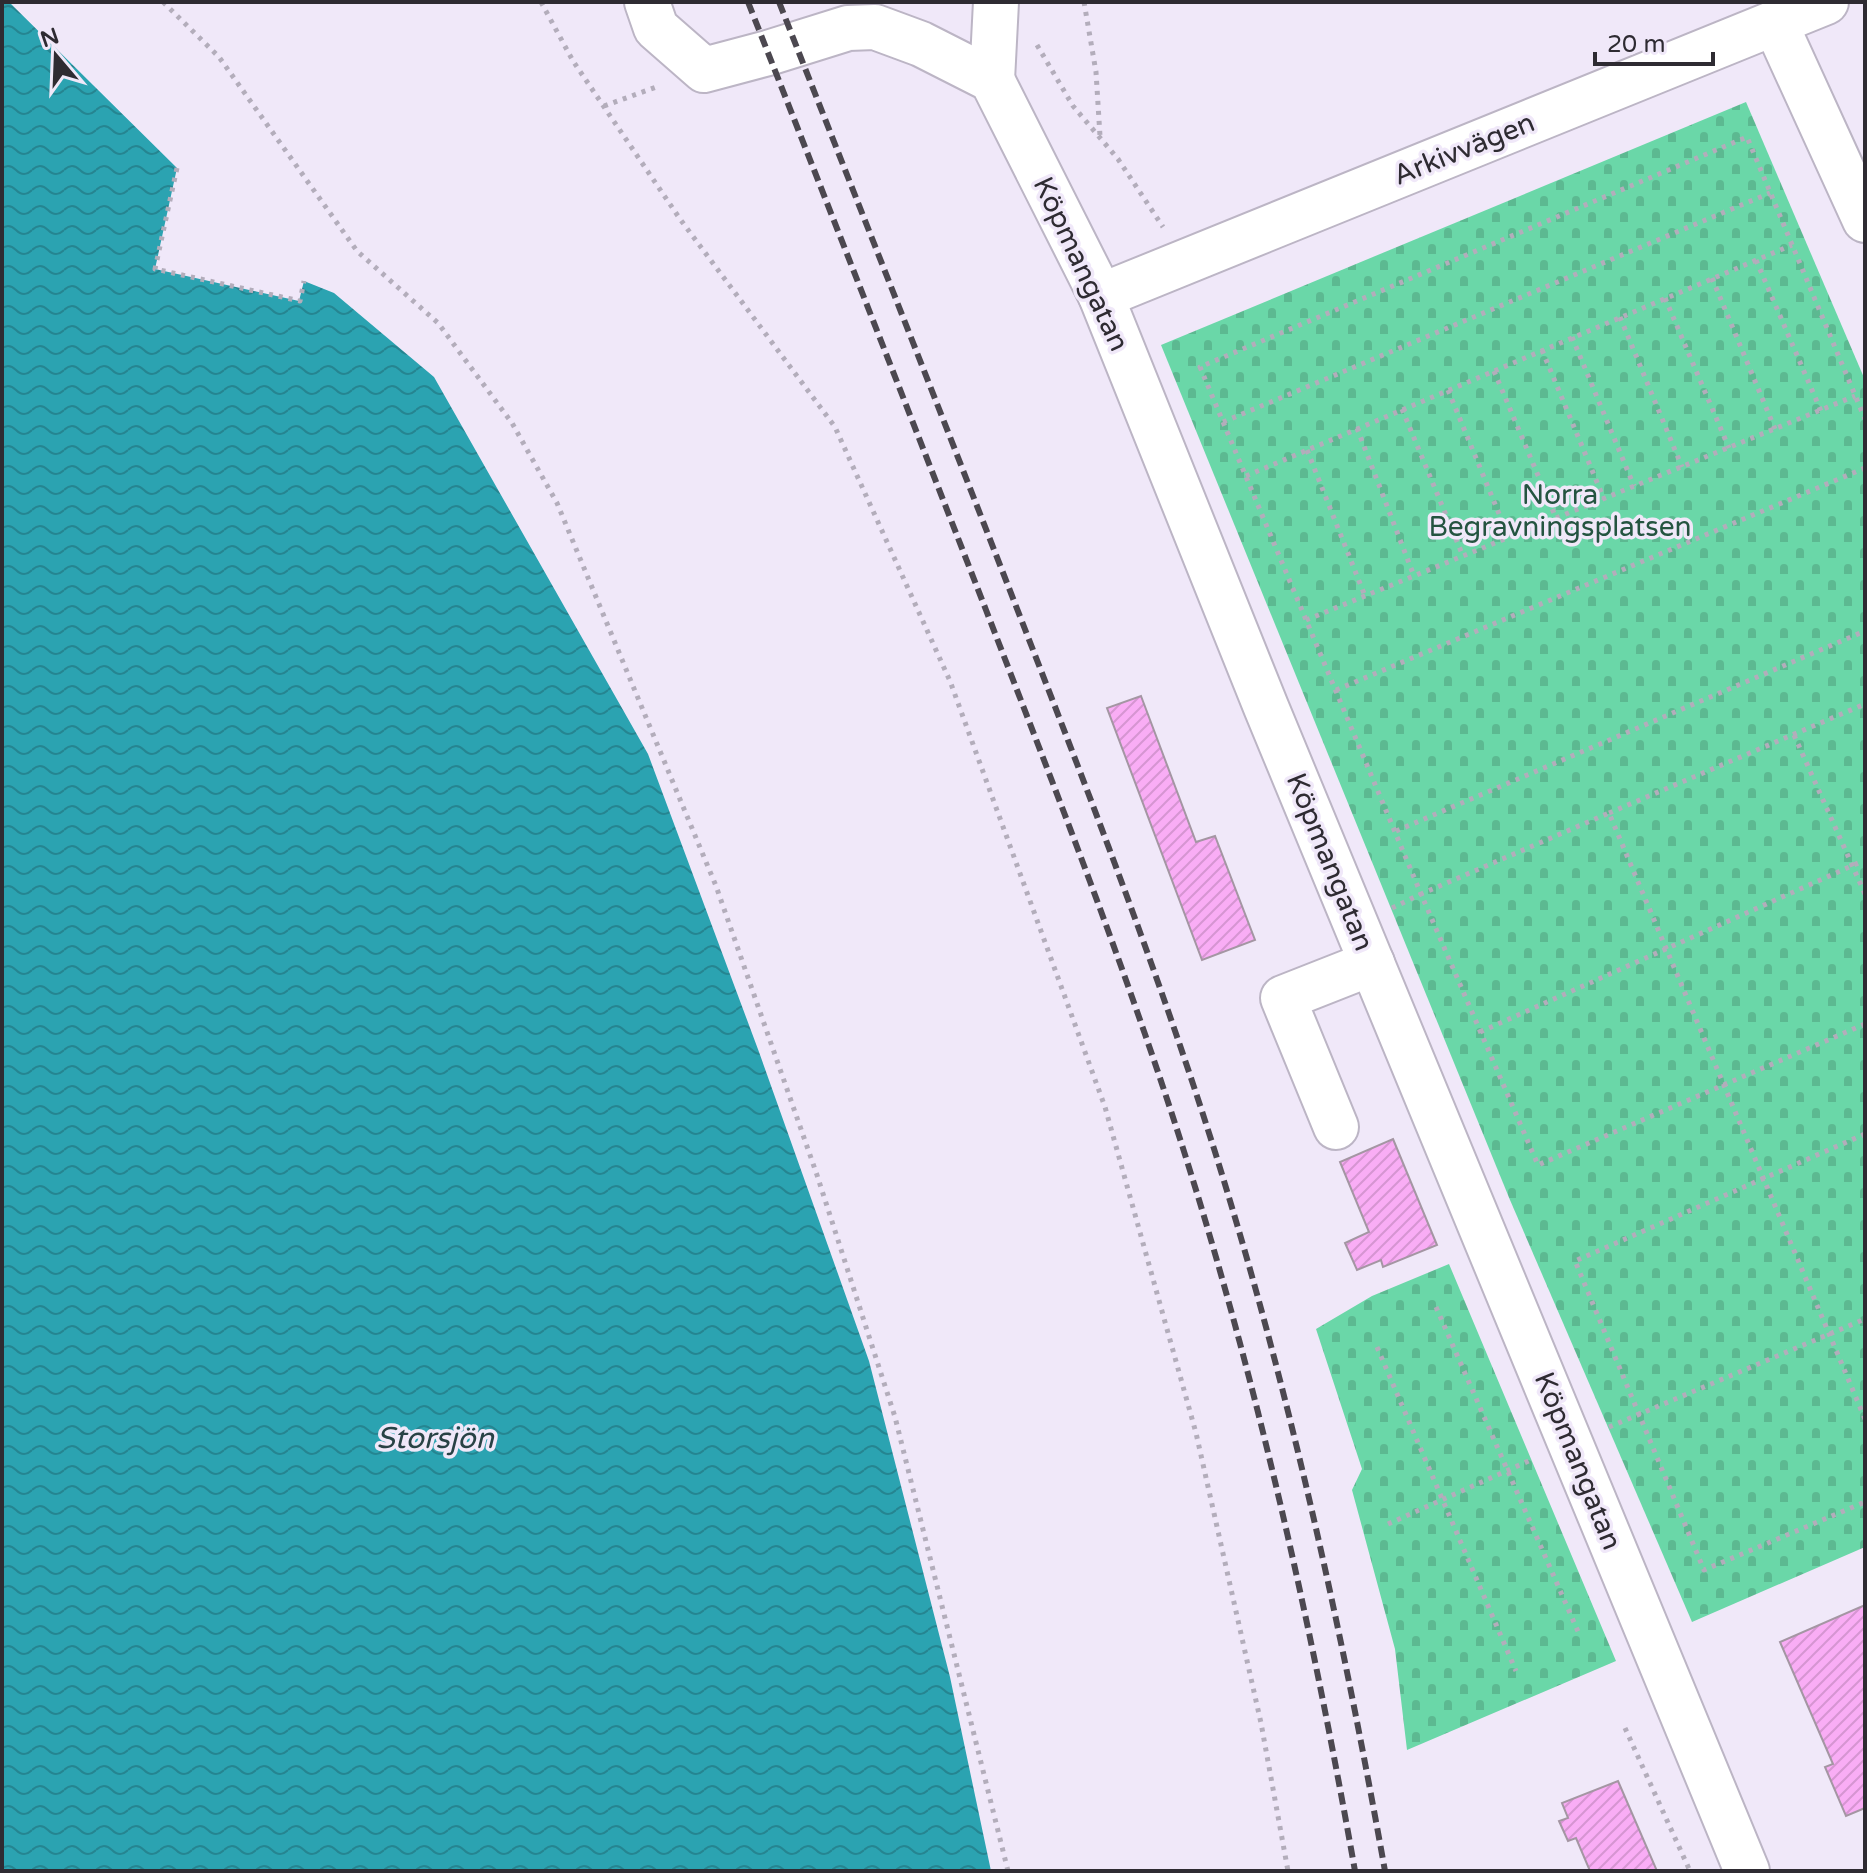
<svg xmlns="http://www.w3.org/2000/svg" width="1867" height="1873" font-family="'Varela Round',sans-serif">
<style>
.cemetery{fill:url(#cemetery-stones)}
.water{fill:url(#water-waves)}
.building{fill:url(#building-hatch);stroke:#a496a3;stroke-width:2}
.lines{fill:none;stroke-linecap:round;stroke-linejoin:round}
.minor-casing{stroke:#bcb5c5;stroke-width:48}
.path{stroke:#b3adbb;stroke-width:5;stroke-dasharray:4 6;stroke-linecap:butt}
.minor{stroke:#fff;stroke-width:44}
.rail{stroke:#4c4850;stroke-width:6;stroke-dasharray:12 6;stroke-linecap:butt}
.labels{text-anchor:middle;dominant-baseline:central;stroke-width:7;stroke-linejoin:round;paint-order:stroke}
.street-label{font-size:28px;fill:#2e2b32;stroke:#f0e8f9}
.park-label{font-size:28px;fill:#245440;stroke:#f0e8f9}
.water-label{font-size:30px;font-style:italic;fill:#284245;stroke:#f0e8f9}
</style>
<defs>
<pattern id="cemetery-stones" width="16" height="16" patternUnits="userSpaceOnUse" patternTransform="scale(2)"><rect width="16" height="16" fill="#6ad7a8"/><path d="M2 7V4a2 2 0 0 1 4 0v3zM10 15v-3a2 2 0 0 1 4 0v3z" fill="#5cb991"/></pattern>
<pattern id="water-waves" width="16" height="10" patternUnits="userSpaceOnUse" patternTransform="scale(2)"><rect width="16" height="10" fill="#2ba3b1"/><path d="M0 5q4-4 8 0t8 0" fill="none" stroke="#258591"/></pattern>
<pattern id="building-hatch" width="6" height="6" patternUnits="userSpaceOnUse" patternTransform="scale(2)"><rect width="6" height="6" fill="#f9adf5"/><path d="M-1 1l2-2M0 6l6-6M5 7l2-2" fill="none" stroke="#d695d2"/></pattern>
</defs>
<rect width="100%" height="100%" fill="#f0e8f9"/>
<g class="cemetery">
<path d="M1746 102 1865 380V1547L1692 1622 1510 1200 1161 345Z"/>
<path d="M1449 1264 1616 1661 1407 1750 1395 1649 1352 1490 1362 1469 1316 1329 1372 1296Z"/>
</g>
<path class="water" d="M2 2H9L177 168 155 269 299 301 304 281 334 293 434 377 648 754 759 1052 869 1361 950 1677 991 1871H2Z"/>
<g class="building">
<path d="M1141 696 1196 842 1215 836 1255 940 1202 960 1107 708Z"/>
<path d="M1393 1139 1437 1245 1383 1267 1381 1260 1357 1270 1345 1243 1369 1232 1340 1162Z"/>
<path d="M1865 1605V1808L1846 1816 1825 1767 1833 1764 1780 1642Z"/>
<path d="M1618 1781 1657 1871H1590L1576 1838 1568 1841 1559 1821 1568 1818 1562 1803Z"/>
</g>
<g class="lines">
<defs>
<g id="minor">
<path d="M647 2 656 28 704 70 768 53 848 28 875 27 921 44 992 80 1101 296 1266 707 1747 1871"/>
<path d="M1775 23 1865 220"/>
<path d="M992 80 996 2"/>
<path d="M1101 296 1826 2"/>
<path d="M1336 1127 1283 998 1372 963"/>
</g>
</defs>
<use href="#minor" class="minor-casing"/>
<g class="path">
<path d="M163 2 219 57 357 251 438 323 512 423 557 503 716 886 817 1175 895 1417 1008 1871"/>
<path d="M541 2 573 61 680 219 835 427 950 681 1105 1107 1196 1433 1261 1723 1288 1871"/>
<path d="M1084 2 1096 72 1100 136"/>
<path d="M1037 45 1073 106 1118 159 1163 227"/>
<path d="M604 106 659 86"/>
<path d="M177 168 155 269 300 301 304 281"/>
<path d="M1756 260 1821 411"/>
<path d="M1712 278 1775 429"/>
<path d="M1665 298 1729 448"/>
<path d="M1620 317 1682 467"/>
<path d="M1572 337 1634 486"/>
<path d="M1542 350 1604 499"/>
<path d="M1494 371 1556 518"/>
<path d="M1448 390 1509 538"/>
<path d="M1402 409 1463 556"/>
<path d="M1223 422 1770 193"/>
<path d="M1357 428 1414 576"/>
<path d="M1307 450 1365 596"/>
<path d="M1246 476 1792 245"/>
<path d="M1306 620 1855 396"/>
<path d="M1336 690 1865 468"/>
<path d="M1794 735 1865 894"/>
<path d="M1609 813 1865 704"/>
<path d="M1396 831 1865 631"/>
<path d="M1392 908 1421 894 1200 367 1747 137 1865 419"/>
<path d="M1865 1024 1538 1165 1421 894 1609 813C1694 1015 1780 1217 1865 1419"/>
<path d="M1480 1032 1865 860"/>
<path d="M1865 1134 1575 1261 1704 1570 1865 1502"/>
<path d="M1436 1307 1580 1636"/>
<path d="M1377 1347 1516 1671"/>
<path d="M1609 1427 1865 1319"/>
<path d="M1388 1524 1533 1459"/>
<path d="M1625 1728 1690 1871"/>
</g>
<use href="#minor" class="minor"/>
<g class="rail">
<path d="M748 2C828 205 907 407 986 610 1049 773 1113 936 1168 1102 1251 1353 1309 1611 1355 1871"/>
<path d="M779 2C860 208 941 413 1021 619 1082 776 1143 933 1196 1093 1280 1347 1338 1608 1385 1871"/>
</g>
</g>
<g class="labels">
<g class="street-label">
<text transform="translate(1464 149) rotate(-22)">Arkivvägen</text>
<text transform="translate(1081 264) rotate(65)">Köpmangatan</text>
<text transform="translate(1330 862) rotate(68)">Köpmangatan</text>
<text transform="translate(1578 1461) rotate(68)">Köpmangatan</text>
</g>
<g class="park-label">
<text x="1560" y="495">Norra<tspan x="1560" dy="32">Begravningsplatsen</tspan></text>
</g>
<g class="water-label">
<text x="435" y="1438">Storsjön</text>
</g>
</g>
<rect width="1867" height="1873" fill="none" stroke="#2e2b32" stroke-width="8"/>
<g transform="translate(56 56) rotate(341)" stroke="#f0e8f9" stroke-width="6" paint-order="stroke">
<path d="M0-6L14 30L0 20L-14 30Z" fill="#2e2b32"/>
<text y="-12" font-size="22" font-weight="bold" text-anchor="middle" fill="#2e2b32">N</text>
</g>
<path d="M1595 52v12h118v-12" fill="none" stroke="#2e2b32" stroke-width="4"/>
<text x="1607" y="52" font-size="24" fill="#2e2b32" stroke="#f0e8f9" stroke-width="6" paint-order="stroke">20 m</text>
</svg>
